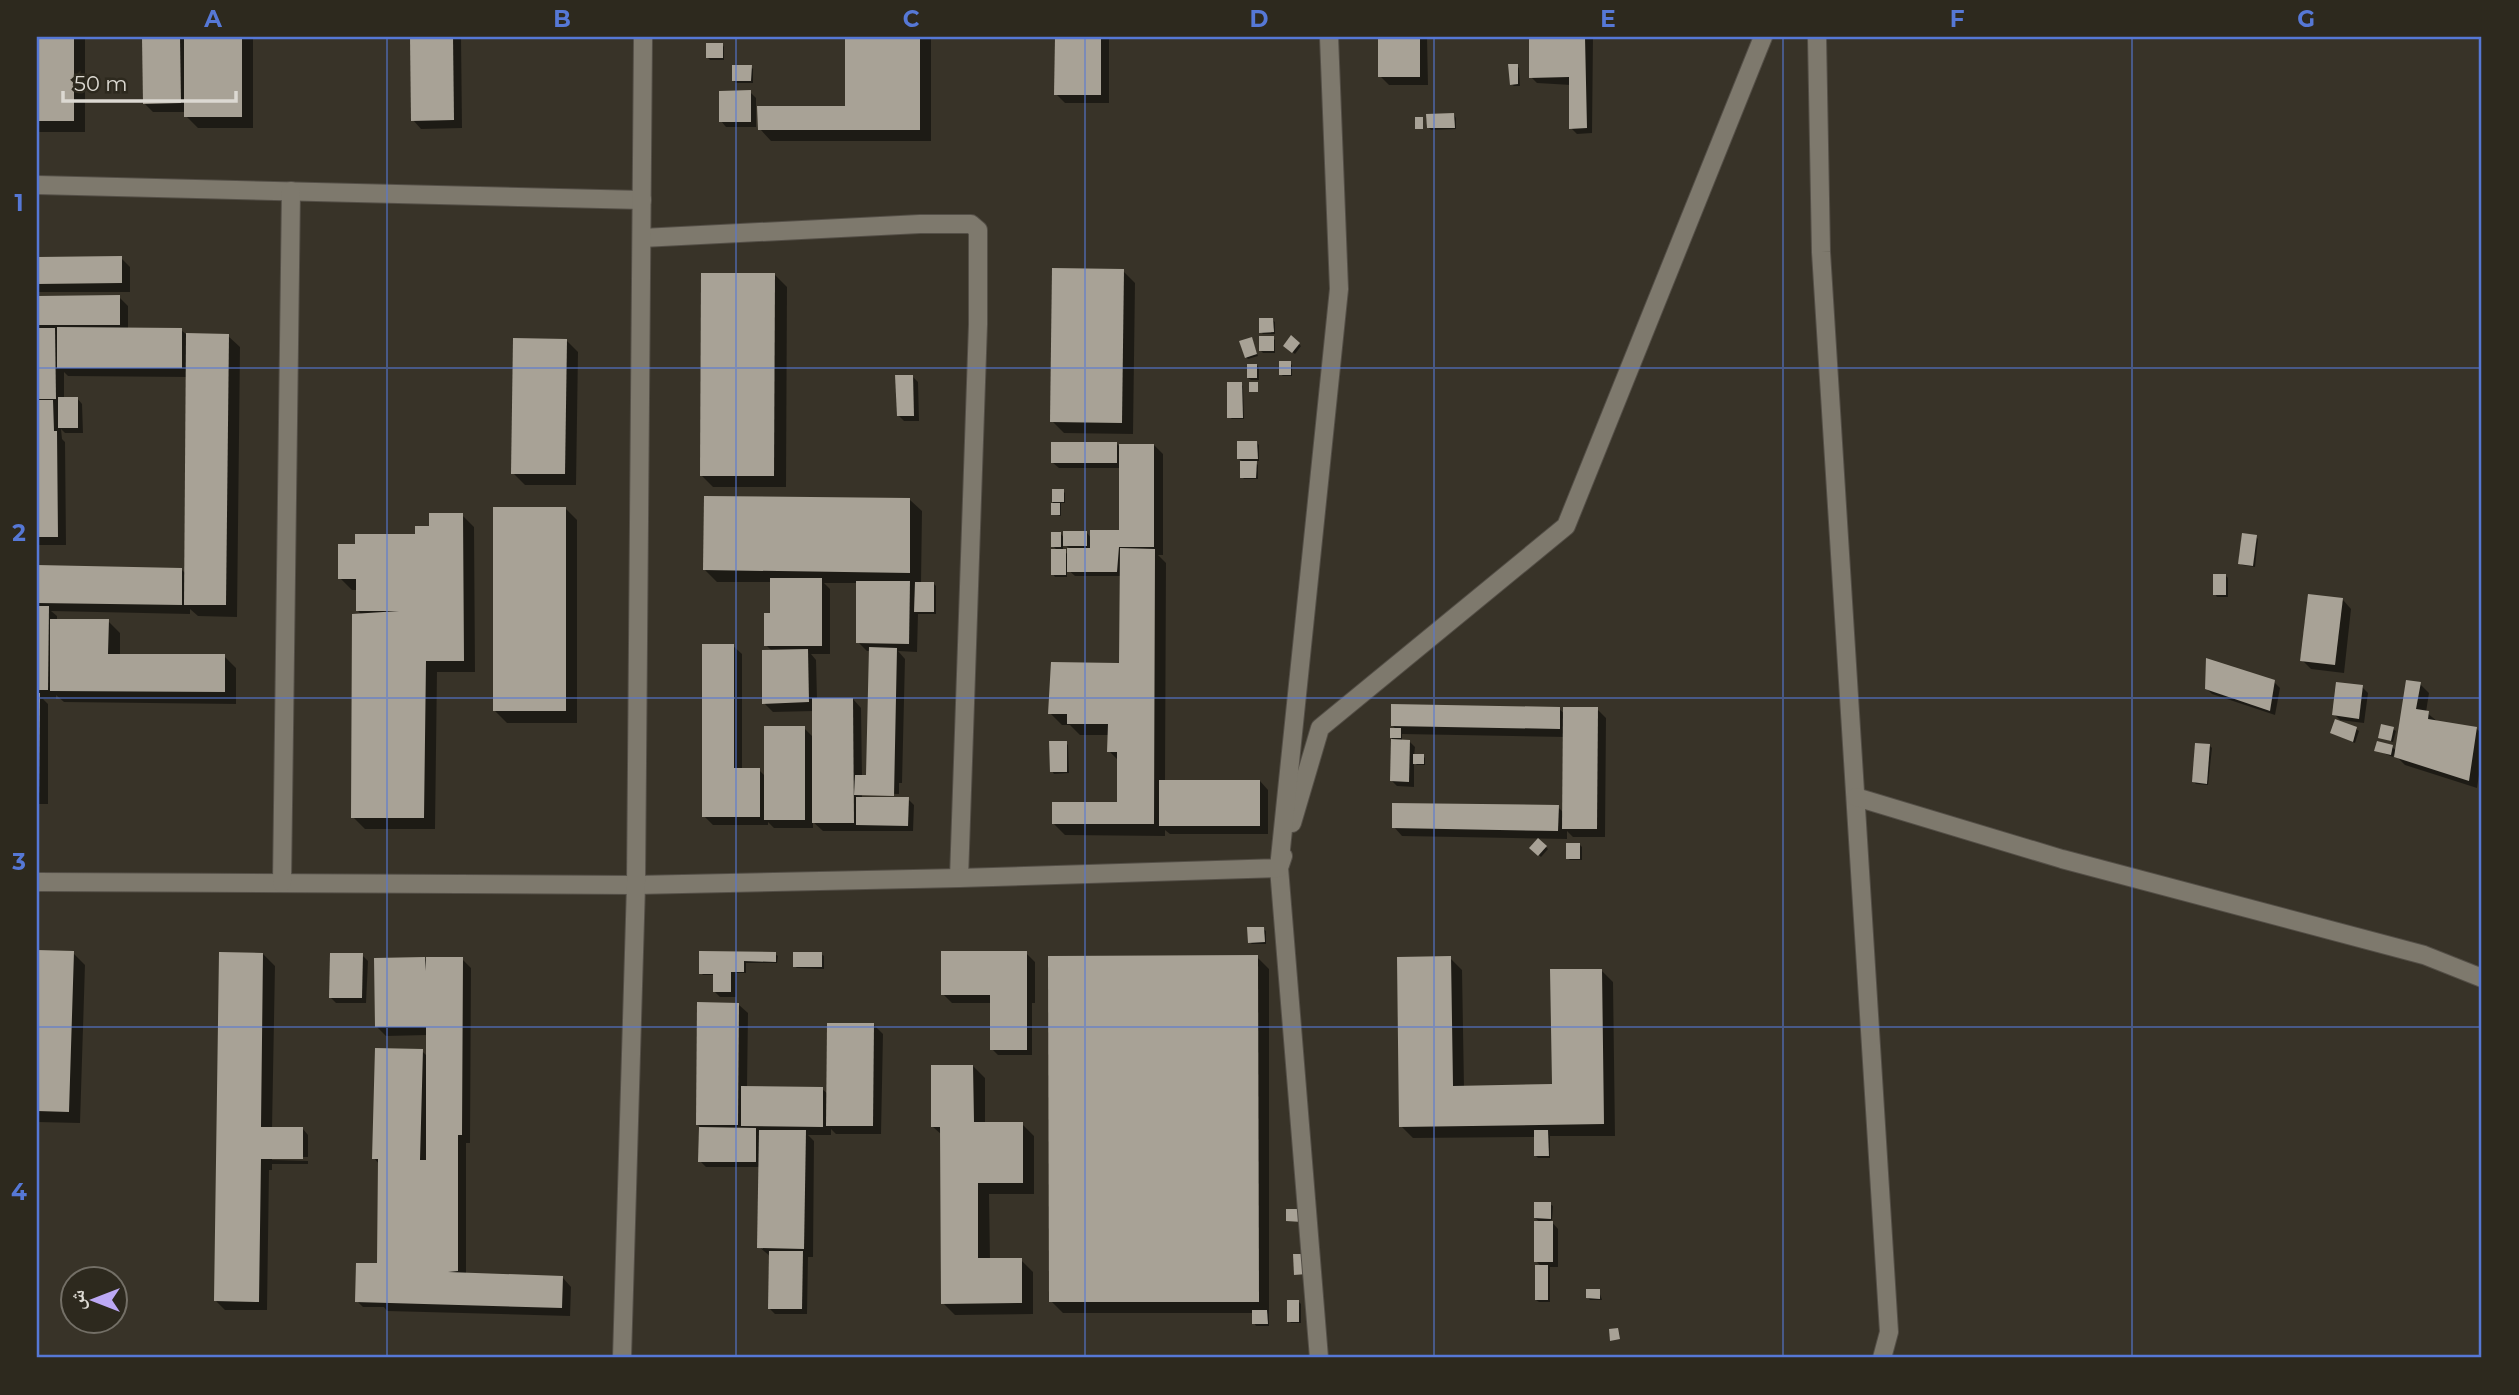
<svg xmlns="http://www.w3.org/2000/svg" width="2519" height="1395" font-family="Montserrat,'Noto Naskh Arabic',sans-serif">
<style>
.shadow{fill:#0007;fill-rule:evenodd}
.building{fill:#a8a296}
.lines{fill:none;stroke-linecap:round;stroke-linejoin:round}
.street-casing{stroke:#544f47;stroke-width:20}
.street{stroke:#7e796d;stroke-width:18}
.grid{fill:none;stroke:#5678d6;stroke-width:2;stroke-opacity:0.55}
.neatline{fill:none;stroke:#5678d6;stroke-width:2.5}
.grid-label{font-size:23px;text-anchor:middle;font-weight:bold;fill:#5678d6}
</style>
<rect width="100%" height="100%" fill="#383328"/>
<g class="shadow">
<rect x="37" y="37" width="48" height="95"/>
<path d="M144 37H253V128H198L186 116V112H153L144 103Z"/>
<path d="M411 37H461L462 128 421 129 413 120Z"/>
<path d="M847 37H931V141H771L760 129 847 108Z"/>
<path d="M1056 37H1109V103H1065L1056 94Z"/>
<path d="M1379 37H1427L1428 85H1389L1380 76Z"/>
<path d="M1531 37H1593L1592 133 1577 134 1571 128V85L1537 83 1531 77Z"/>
<path d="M722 44 724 47V60H710L708 58Z"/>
<path d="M1517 66 1519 68 1520 86H1514L1511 84Z"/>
<path d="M751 67 753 69V83H736L734 81Z"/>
<path d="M750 92 756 98V127H726L721 121Z"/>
<path d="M1454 115 1456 118V129L1431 130 1428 127Z"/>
<path d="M37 258H121L130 267V292H37Z"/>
<path d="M1123 271 1135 283 1133 434 1064 433 1052 421Z"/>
<path d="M775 275 787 287 786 487H713L701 475Z"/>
<path d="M37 297H119L128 306V329L181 330 187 335 228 336 240 347 237 617 198 616 190 609V614L51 611 57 616V621H108L120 633V655L224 656 236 668V704L64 702 56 695V699H43L48 704V804H37V567L182 570 186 574 188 377 68 376 64 372V398H77L82 404 83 433H65L61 429 62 439 65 442 66 545H37Z"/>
<path d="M1272 320 1275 322V334H1263L1261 332Z"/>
<path d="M1273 338 1275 340V353H1263L1261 351Z"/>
<path d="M1291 338 1301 346 1295 354 1287 348Z"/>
<path d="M1251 339 1258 356 1248 359 1246 357Z"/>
<path d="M566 340 578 352 576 485H525L513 473Z"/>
<path d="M1290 363 1292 365V376H1283L1280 374Z"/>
<path d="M1257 365 1259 368V380H1251L1248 378Z"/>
<path d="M913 377 918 382 919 421H904L898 415Z"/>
<path d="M1241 384 1243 386 1244 419H1232L1229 417Z"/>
<path d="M1257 443 1259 445V461H1254L1258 465V479H1244L1242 477V461L1239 459Z"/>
<path d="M1117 444 1121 448 1154 445 1163 454V555H1158L1166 563 1165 781H1260L1268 790V834H1170L1165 830V836L1065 835 1053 823 1119 804V761L1109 751V735H1080L1070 725H1062L1050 713 1121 664V576H1075L1067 569V577H1055L1053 574 1058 551 1053 546 1061 534 1065 539 1087 533 1092 539 1121 532V468H1059L1053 463ZM1063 543 1069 548V555L1063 551Z"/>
<path d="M1053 491H1063L1065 493V503H1061V516L1053 514Z"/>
<path d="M910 500 922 511 921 584H934L936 586V614H918L917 652 898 651 905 659 902 783H899V794L862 793V797L908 799 914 805 913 831H823L813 822V828H774L768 822V825H713L704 816 733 646 742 654V770H759L765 776 804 728 814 738V711L773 712 764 703 772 651 766 645 771 614V582H717L705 570ZM824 583H858V642L867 651H870L871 777H862L861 708 853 699H817L816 660 811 654H830V589Z"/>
<path d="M565 508 577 520V723H507L495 711Z"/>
<path d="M462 515 474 527 475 672H437L435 829H365L353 817 362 615 358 611V590H352L340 578 357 545 417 535Z"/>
<path d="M2256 537 2258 539 2255 567 2242 565 2240 563Z"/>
<path d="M2226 576 2228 578V597H2217L2215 594Z"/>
<path d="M2343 600 2351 609 2344 673 2311 669 2302 660Z"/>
<path d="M2274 682 2280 688 2275 715 2212 694 2206 688Z"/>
<path d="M2420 684 2429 693 2426 712 2438 722 2476 728 2482 734V755L2477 788 2405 765 2394 754 2393 757 2376 750 2392 747 2397 751Z"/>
<path d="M2362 687 2368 693 2364 723 2340 720 2334 714Z"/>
<path d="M1559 709 1565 714 1597 709 1606 718 1605 837H1573L1567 831V839L1402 836 1394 827 1558 807 1564 813 1565 737 1402 734V741H1409L1415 747 1414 756H1423L1425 758V765H1417L1414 762V787L1397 786 1392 781V737L1397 730 1392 725Z"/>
<path d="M2356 729 2359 731 2355 743 2332 733Z"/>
<path d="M2393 729 2396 731 2393 742 2380 737Z"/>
<path d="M1066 743 1068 745 1069 773 1054 774 1052 771Z"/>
<path d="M2210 746 2212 748 2208 785 2196 784 2193 781Z"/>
<path d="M1538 840 1548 849 1541 857 1531 848Z"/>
<path d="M1579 844 1582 847V860H1570L1567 858Z"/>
<path d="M1263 929 1266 931V944H1252L1249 942Z"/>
<path d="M37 952 73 953 85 965 80 1123 37 1122Z"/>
<path d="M701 953 775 954 778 956 777 963H746V973H736V997H720L714 991 715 975H703L701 973Z"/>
<path d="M1026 953 1035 962V1003H1032V1055H998L992 1049V1003H952L943 994Z"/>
<path d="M263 954 275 966 272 1129H303L308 1135V1157H272V1160L308 1161V1164H272V1170H269L267 1310H225L216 1301Z"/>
<path d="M821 954 824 956V969L797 968 794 966Z"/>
<path d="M362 955 368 961 366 1003H336L330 997Z"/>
<path d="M1257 957 1269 969V1326H1256L1254 1323V1313H1063L1051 1301Z"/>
<path d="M1450 958 1462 970 1464 1087 1554 1086 1601 970 1613 982 1615 1136H1550V1158H1538L1536 1156V1137L1413 1138 1401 1126Z"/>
<path d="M462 959 471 968 470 1143H466V1274L563 1278 571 1287 570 1316 387 1311 384 1307H363L357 1301 378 1265 379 1164 374 1158 422 1051 428 1057V1035L386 1036 377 1027 376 960Z"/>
<path d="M739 1005 748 1013 747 1088 822 1089 828 1094 874 1025 883 1034 881 1134H836L831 1129V1135H808L814 1141 813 1257H808L807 1314H775L770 1309V1256L759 1247 760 1167H706L700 1161V1127L697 1124Z"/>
<path d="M973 1066 985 1078V1124H1022L1034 1136V1194H989L990 1260H1021L1033 1272V1314L955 1315 943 1303 942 1135 933 1127Z"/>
<path d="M1550 1204 1553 1206 1552 1220H1550L1558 1229V1267H1550V1302H1539L1536 1300 1542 1267 1536 1261 1541 1223 1535 1218Z"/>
<path d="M1599 1291 1602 1300H1590L1588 1298Z"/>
<path d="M1299 1302 1301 1304V1323H1291L1289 1321Z"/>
</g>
<g class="building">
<rect x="37" y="37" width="37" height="84"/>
<path d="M142 37H180L181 103 143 104Z"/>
<rect x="184" y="37" width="58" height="80"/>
<path d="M410 37H453L454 120 411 121Z"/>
<path d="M845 37H920V130H758L757 106H845Z"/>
<path d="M1055 37H1101V95H1054Z"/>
<rect x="1378" y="37" width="42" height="40"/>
<path d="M1529 37H1585L1587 128 1569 129V77L1529 78Z"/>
<rect x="706" y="43" width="17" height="15"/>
<path d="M1508 64H1518V84L1510 85Z"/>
<path d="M732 65H752L751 81H732Z"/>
<path d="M751 90V122H719V91Z"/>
<path d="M1454 113 1455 128H1427L1426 114Z"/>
<rect x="1415" y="117" width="8" height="12"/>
<path d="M122 256V283L37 284V257Z"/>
<path d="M1052 268 1124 269 1122 423 1050 422Z"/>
<path d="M701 273H775L774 476H700Z"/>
<path d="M120 295V325H37V296Z"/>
<path d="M1259 318H1273L1274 332 1259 333Z"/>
<path d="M57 327 182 328V368H57Z"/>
<path d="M37 328H55L56 399H37Z"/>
<path d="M186 333 229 334 226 605H184Z"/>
<path d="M1291 335 1300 343 1292 353 1283 346Z"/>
<rect x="1259" y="336" width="15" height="15"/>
<path d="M1252 337 1257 354 1245 358 1239 341Z"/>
<path d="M513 338 567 339 565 474H511Z"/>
<rect x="1279" y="361" width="12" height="14"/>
<rect x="1247" y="364" width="10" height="14"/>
<path d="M895 375H913L914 416H897Z"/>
<path d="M1227 382H1242L1243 418H1227Z"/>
<rect x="1249" y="382" width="9" height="10"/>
<rect x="58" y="397" width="20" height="31"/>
<path d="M37 400H53L54 431H57L58 537H37Z"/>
<path d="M1237 441H1257L1258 459H1237Z"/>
<rect x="1051" y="442" width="66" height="21"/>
<path d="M1119 444H1154V547H1119L1117 572H1067V548H1090V530H1119Z"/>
<path d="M1240 461H1257L1256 478H1240Z"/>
<rect x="1052" y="489" width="12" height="13"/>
<path d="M704 496 910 498V573L703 570Z"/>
<rect x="1051" y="503" width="9" height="12"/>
<rect x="493" y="507" width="73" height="204"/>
<path d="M429 513H463L464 661H426L424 818H351L352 614 399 611H356V579H338V544H355V534H415V526H429Z"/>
<rect x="1063" y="531" width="24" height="15"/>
<rect x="1051" y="532" width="10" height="15"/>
<path d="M2242 533 2257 535 2253 566 2238 564Z"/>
<path d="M1120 548 1155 549 1154 824H1052V802H1117V752H1107L1108 724H1067V714H1048L1051 662 1119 663Z"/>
<rect x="1051" y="549" width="15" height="26"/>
<path d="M37 565 182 568V605L37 603Z"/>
<rect x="2213" y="574" width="13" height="21"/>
<path d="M770 578H822V646H764V613H770Z"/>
<path d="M856 581H910L909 644 856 643Z"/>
<path d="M915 582H934V612H914Z"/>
<path d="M2308 594 2343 598 2335 665 2300 661Z"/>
<path d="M37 606H49L48 690H37Z"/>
<path d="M50 619H109L108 654H225V692L50 691Z"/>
<path d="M702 644H734V768H760V817H702Z"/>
<path d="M869 647 897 648 894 796 854 795 855 775H866Z"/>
<path d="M808 649 809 702 762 704V650Z"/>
<path d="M2206 658 2275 680 2270 711 2205 689Z"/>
<path d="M2406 680 2421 682 2416 709 2429 711 2428 719 2477 727 2469 781 2394 757Z"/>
<path d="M2336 682 2363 685 2359 719 2332 715Z"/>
<path d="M37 693H40L39 796H37Z"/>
<path d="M812 698H853L854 823H812Z"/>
<path d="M1391 704 1560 707V729L1391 726Z"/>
<path d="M1563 707H1598L1597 829H1562Z"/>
<path d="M2335 719 2357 727 2353 742 2330 733Z"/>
<path d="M2381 724 2394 727 2391 741 2378 738Z"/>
<rect x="764" y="726" width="41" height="94"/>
<rect x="1390" y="728" width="11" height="10"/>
<path d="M1391 739 1410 740 1409 782 1390 781Z"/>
<path d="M1049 741H1067V772H1050Z"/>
<path d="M2377 741 2393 745 2391 755 2374 751Z"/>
<path d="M2195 743 2210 744 2207 784 2192 782Z"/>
<rect x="1413" y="754" width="11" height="10"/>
<rect x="1159" y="780" width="101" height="46"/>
<path d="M856 797H909L908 826 856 825Z"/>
<path d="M1392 803 1559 805 1558 831 1392 828Z"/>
<path d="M1538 838 1547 846 1538 856 1529 848Z"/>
<rect x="1566" y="843" width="14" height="16"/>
<path d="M1247 927H1264L1265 942 1248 943Z"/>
<path d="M37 950 74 951 69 1112 37 1111Z"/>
<path d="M699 951 776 952V962L744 961V972H731V992H713V974H699Z"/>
<path d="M941 951H1027V1050H990V995H941Z"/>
<path d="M219 952 263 953 261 1127H303V1159H261L259 1302 214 1301Z"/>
<rect x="793" y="952" width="29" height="15"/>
<path d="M330 953H363L362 998H329Z"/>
<path d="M1258 955 1259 1302H1049L1048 956Z"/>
<path d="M1451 956 1453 1086 1552 1084 1550 969H1602L1604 1124 1399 1127 1397 957Z"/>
<path d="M425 957 426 971V957H463L462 1135H458V1271L448 1272 563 1276 562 1308 355 1302 356 1263H377L378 1159H372L375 1048 423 1049 420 1160H426V1027H375L374 958Z"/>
<path d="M697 1002 739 1003 738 1125H696Z"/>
<path d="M827 1023H874L873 1126H826Z"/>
<path d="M931 1065H973L974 1122H1023V1183H978V1258H1022V1303L941 1304 940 1127H931Z"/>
<path d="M741 1086 823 1087V1127L741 1126Z"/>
<path d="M699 1127 756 1128V1162H698Z"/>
<path d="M759 1130H806L804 1249 757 1248Z"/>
<path d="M1534 1130H1548L1549 1156H1534Z"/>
<path d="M1534 1202H1551V1219L1534 1218Z"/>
<path d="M1286 1209H1302V1222L1286 1221Z"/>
<rect x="1534" y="1221" width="19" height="41"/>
<path d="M769 1251H803L802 1309H768Z"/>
<path d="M1293 1254H1306L1307 1274 1294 1275Z"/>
<rect x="1535" y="1265" width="13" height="35"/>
<path d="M1586 1289H1600V1299L1586 1298Z"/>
<rect x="1287" y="1300" width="12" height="22"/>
<path d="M1252 1310H1267L1268 1324H1252Z"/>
<path d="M1618 1328 1620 1339 1610 1341 1609 1329Z"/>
</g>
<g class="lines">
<defs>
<g id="street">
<path d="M1817 37 1821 252 1889 1332 1882 1358"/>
<path d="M37 185 642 200"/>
<path d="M642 238 920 224H971L978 230V324L959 878"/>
<path d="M1856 797 2062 859 2424 955 2482 978"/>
<path d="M1292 823 1320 728 1566 526 1763 37"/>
<path d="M1283 856 1279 868 1319 1358"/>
<path d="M37 882 636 885 959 878 1279 868 1339 289 1329 37"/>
<path d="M282 883 291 191"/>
<path d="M622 1358 636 885 643 37"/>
</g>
</defs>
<use href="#street" class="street-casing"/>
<use href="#street" class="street"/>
</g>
<path class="grid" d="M387 37V1358M736 37V1358M1085 37V1358M1434 37V1358M1783 37V1358M2132 37V1358M37 368H2482M37 698H2482M37 1027H2482"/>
<rect width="2519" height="1395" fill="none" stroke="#2d291e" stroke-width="77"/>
<g transform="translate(94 1300) rotate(270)"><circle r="33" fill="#2d291e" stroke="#736f66" stroke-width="2"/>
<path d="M0-5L12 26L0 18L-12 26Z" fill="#bda9f5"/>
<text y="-10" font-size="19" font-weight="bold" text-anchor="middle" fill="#dcd9d2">ش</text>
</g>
<path d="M63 91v10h173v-10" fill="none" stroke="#dcd9d2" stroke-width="3.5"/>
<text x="74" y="91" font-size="21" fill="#dcd9d2" stroke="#2d291e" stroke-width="5" paint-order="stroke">50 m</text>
<rect x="38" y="38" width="2442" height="1318" class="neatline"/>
<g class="grid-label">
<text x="213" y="27">A</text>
<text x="562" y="27">B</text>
<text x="911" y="27">C</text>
<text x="1259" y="27">D</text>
<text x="1608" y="27">E</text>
<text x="1957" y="27">F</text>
<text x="2306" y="27">G</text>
<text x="19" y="211">1</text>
<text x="19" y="541">2</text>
<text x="19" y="870">3</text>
<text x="19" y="1200">4</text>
</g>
</svg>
